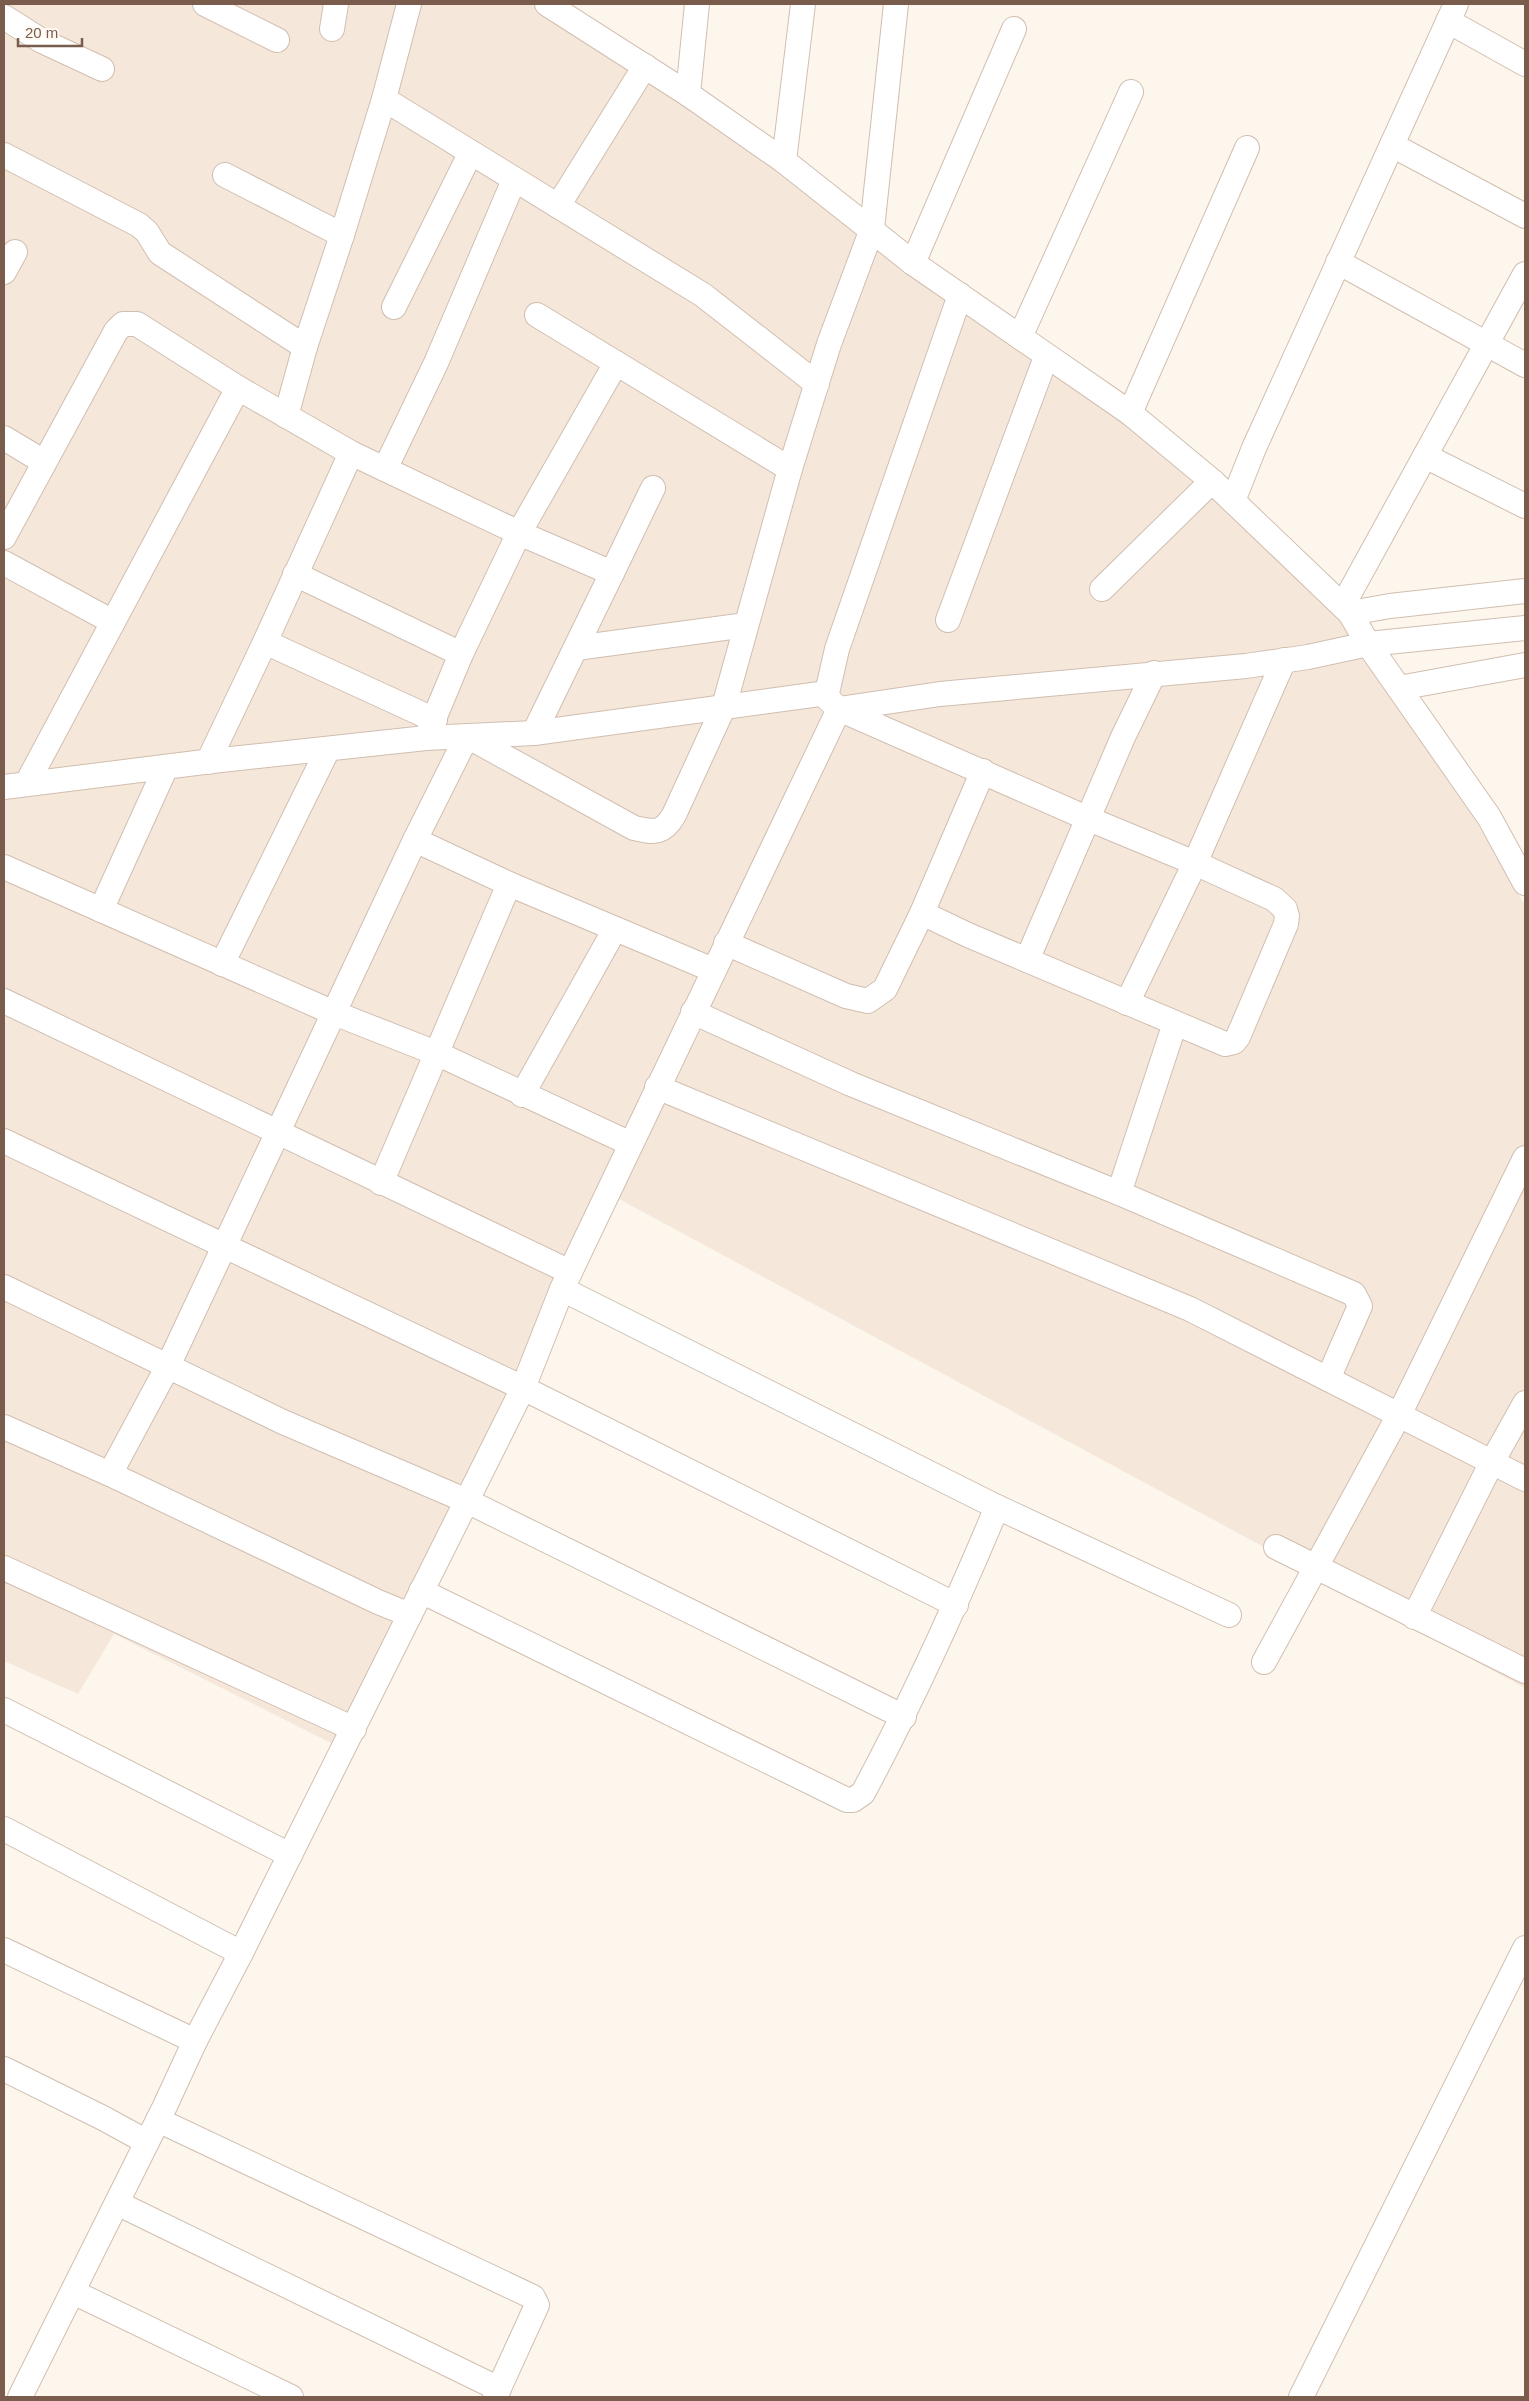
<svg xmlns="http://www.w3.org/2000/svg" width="1529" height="2401" font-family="Helvetica,sans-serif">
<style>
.residential{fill:#f5e8da}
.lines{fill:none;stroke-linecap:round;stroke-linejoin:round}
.minor-casing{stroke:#d1beb0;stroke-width:26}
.minor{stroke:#fff;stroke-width:24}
</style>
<rect width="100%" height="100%" fill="#fdf6ec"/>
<path class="residential" d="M4 4H541L643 67 1205 478 1375 650 1525 905V1688L606 1192 335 1745 114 1634 78 1694 4 1661Z"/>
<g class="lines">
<defs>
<g id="minor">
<path d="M205 4 277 40"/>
<path d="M547 4 688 94 784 161 913 263 1130 413 1212 481 1350 613 1368 644 1489 817 1525 883"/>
<path d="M4 17 42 41 102 69"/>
<path d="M1448 21 1525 64"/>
<path d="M332 29 336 4"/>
<path d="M688 94 697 4"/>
<path d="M384 99 703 295 817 384"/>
<path d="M1392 145 1525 216"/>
<path d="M4 155 139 225 147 232 160 253 305 347 342 235 225 175"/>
<path d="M784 161 803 4"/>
<path d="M558 206 645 66"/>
<path d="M342 235 384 99 409 4"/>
<path d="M1338 262 1525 365"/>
<path d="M913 263 1014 29"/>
<path d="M4 272 15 252"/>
<path d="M394 307 470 154"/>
<path d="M537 315 616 363"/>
<path d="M1020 337 1131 92"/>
<path d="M1130 413 1247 148"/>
<path d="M286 416 305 347"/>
<path d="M4 438 44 462"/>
<path d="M1425 456 1525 506"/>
<path d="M385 469 436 363 514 180"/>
<path d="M1233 501 1254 448 1456 4"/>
<path d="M4 537 116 331 123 324H137L238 388"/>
<path d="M4 563 113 622"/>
<path d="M612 573 653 488"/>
<path d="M295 574 461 654"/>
<path d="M1102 589 1212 481"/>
<path d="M1343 605 1525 274"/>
<path d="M1350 613 1390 606 1525 591"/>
<path d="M948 620 1046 357"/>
<path d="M265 642 435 720"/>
<path d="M576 648 746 625"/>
<path d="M1399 688 1525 665"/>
<path d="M839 709 940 694 1246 666 1308 657 1368 644 1525 628"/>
<path d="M426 738 461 654 519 533 616 363 790 469"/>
<path d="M208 762 265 642 351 453 519 533 612 573 534 733"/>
<path d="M27 783 238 388 351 453"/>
<path d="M4 787 212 761 426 738 534 733 827 693"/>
<path d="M415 840 509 884 713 970"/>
<path d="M4 867 334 1013 436 1053 631 1144"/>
<path d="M101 910 166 767"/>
<path d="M922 913 983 771"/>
<path d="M726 943 846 996 868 1001 885 989 922 913 968 935 1225 1044 1234 1042 1238 1037 1286 924 1287 916 1285 909 1274 899 1195 863 1089 819 839 709 828 699 827 693 837 649 960 295"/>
<path d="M1027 960 1123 737 1154 673"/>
<path d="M222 964 328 749"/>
<path d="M4 1001 570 1272"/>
<path d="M1127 1003 1195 863 1284 660"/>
<path d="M693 1012 851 1084 1119 1193 1354 1294 1360 1306 1328 1379"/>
<path d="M657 1087 1190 1309 1525 1479"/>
<path d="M522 1095 615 929"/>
<path d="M4 1141 523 1388 956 1605"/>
<path d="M381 1183 509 884"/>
<path d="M1119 1193 1175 1023"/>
<path d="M4 1287 283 1422 467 1501 904 1717"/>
<path d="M4 1427 110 1474 378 1602 410 1615"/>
<path d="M110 1474 168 1366 415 840 467 736 634 828C654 832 662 835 674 815L724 706 790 469 829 344 872 229 896 4"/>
<path d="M997 1507 1229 1615"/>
<path d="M1276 1547 1525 1671"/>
<path d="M4 1568 354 1729"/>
<path d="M421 1591 847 1800H853L863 1793C913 1700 956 1605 997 1507L562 1289"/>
<path d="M1414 1617 1492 1462 1525 1403"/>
<path d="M1264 1662 1399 1415 1525 1158"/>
<path d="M4 1710 290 1855"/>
<path d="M4 1829 241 1953"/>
<path d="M4 1950 195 2041"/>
<path d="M4 2069 103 2118 147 2142"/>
<path d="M158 2120 533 2297 537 2305 495 2397"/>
<path d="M117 2203 499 2389"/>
<path d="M73 2292 291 2397"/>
<path d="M20 2397 165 2106 195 2041 241 1953 523 1388 562 1289 839 709"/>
<path d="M1301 2397 1525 1948"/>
</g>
</defs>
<use href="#minor" class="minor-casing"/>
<use href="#minor" class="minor"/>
</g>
<rect width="1529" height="2401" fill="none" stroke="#7a5c4d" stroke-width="10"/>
<path d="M18 38v8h64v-8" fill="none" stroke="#7a5c4d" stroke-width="2.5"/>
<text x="25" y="38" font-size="15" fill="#7a5c4d" stroke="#fffaf3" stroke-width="4" paint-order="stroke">20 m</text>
</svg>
